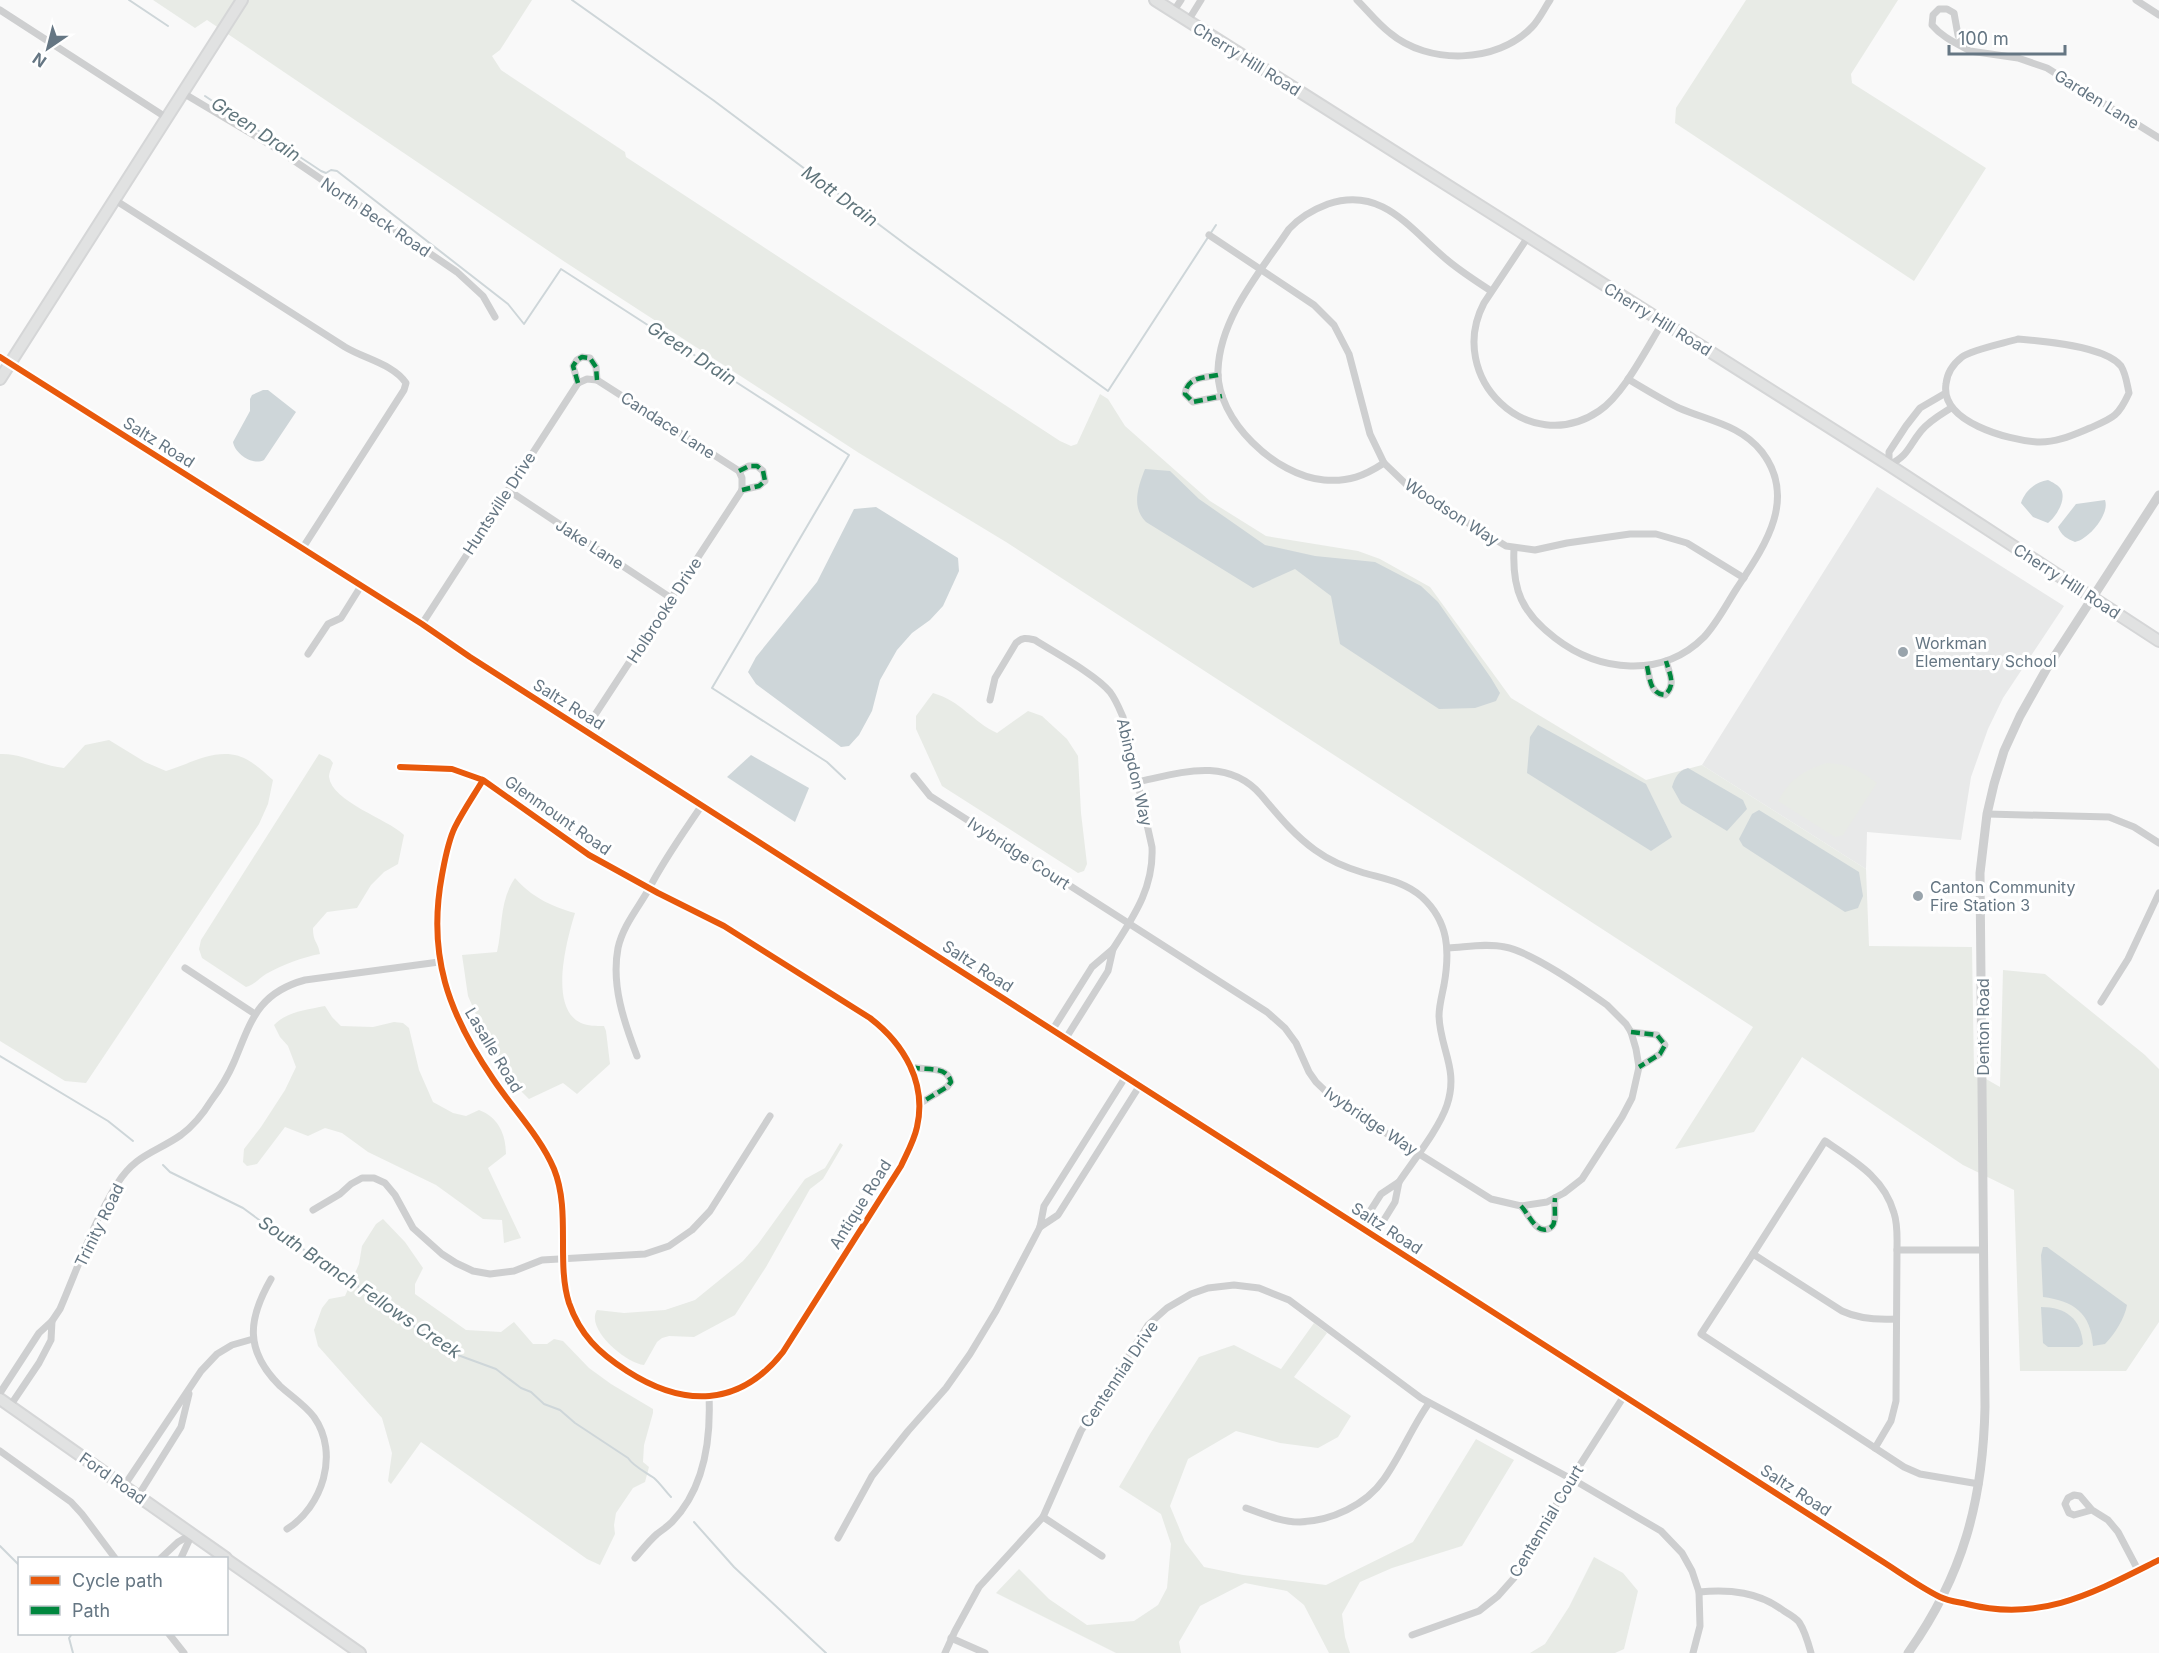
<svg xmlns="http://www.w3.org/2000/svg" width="2159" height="1653" font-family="Inter,sans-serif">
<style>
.built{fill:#e8e9e9}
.green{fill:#e8ebe6}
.water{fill:#ced6d9}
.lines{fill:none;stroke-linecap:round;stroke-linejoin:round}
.stream{stroke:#ced6d9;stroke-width:2}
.secondary-casing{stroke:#d5d6d7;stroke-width:14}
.primary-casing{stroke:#d5d6d7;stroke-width:14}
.minor{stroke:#cecfd0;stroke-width:7}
.tertiary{stroke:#cecfd0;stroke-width:9}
.secondary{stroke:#e1e2e2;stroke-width:10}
.primary{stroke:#e1e2e2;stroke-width:10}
.quiet{stroke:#00873e;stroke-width:4.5;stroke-dasharray:9 4.5;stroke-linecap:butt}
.cycleway-casing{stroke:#fff;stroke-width:10}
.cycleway{stroke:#e8590c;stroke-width:6}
.poi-dot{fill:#99a4ac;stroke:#fff;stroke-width:2}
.labels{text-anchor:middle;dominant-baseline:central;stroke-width:6;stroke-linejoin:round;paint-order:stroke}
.street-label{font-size:16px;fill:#657683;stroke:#fff}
.poi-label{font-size:16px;fill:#657683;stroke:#fff;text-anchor:start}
.water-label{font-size:18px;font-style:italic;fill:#60757c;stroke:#fff}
</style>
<rect width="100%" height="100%" fill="#f9f9f9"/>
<path class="built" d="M1877 487 2064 606 2003 698 1988 729 1971 777 1961 840 1867 832 1866 869 1702 765Z"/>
<g class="green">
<path d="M153 0H532L500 50 492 56 501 70 625 152 626 157 1060 441 1071 446 1077 444 1100 394 1108 399 1125 426 1210 501 1266 536 1358 551 1380 559 1430 587 1511 698 1646 780 1702 765 1866 869 1869 946 1972 947 1974 1072 2000 1087 2003 970 2045 974 2145 1055 2159 1069V1322L2126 1371H2020L2014 1190 1963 1165 1802 1057 1754 1132 1675 1149 1753 1027 1006 542 859 453 565 262 207 20 195 28Z"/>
<path d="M1746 0H1898L1851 74 1852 83 1986 168 1914 281 1675 123 1676 108Z"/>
<path d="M933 693C961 701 973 722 997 733L1028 711 1042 716 1067 739 1078 756 1081 813 1087 864 1084 871 1078 873 942 786 916 729V716Z"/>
<path d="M109 740 145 762 166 771C193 763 223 743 251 762 259 767 266 774 273 780L268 804 259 824 86 1083 65 1081 0 1041V754C22 753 42 766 64 768L85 745Z"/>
<path d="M319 754 330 759 333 763C332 766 329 773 329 777 332 802 388 819 404 835L398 864 384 872 371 885 357 908 327 912 313 928C313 943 318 941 320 954 303 957 282 965 266 974 259 978 255 985 246 987L202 958 199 949 201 940Z"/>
<path d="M1827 763C1849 764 1860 771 1877 783L1843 835 1835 837 1778 801C1789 780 1804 770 1827 763Z"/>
<path d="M515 878C532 897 550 906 575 913 567 939 548 1008 581 1023 588 1026 596 1026 604 1026L606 1031 610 1064 577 1094 563 1083 529 1099 519 1089 488 1042 468 996 462 955 497 952C503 927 499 901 515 878Z"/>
<path d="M325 1006 332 1017 341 1026 373 1027 394 1022 403 1023 409 1028 419 1070 433 1102 453 1113 466 1116 479 1110C498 1117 506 1134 506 1154L488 1168 521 1238 504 1243 502 1220 483 1219 436 1185 368 1152 342 1133 325 1128 308 1136 285 1127 257 1164 247 1166 243 1162 244 1149 261 1127 285 1090 296 1067 288 1046 280 1037 274 1025C288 1011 306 1010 325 1006Z"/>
<path d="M840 1143 843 1145 823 1179 810 1189 766 1267 735 1315 694 1337 669 1336 662 1338 657 1342 644 1365C626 1363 585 1329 597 1310L624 1313 665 1310 695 1300 743 1261 758 1244 805 1179 825 1168Z"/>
<path d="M383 1219 405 1242 423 1268 415 1284V1294L466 1330 501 1332 514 1322 533 1344H547L554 1339 563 1341 589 1368 611 1384 653 1409V1413L644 1445 643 1462 649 1467 645 1482 633 1488 616 1513 614 1525 615 1534 600 1565 587 1559 421 1442 391 1484 388 1481 392 1453 382 1418 318 1346 314 1330 322 1308 329 1299 345 1296 359 1264 362 1246 376 1224Z"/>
<path d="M1314 1323 1327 1333 1294 1377 1351 1416 1338 1437 1318 1448 1280 1443 1236 1431 1188 1459 1170 1506 1185 1542 1204 1567 1243 1575 1326 1585 1413 1542 1476 1439 1514 1460 1462 1546 1392 1568 1360 1582 1342 1614 1345 1637 1350 1653H1329L1304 1605 1287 1591 1245 1583 1200 1606 1179 1642 1181 1653H1116L996 1593 1019 1569 1049 1599 1087 1625 1134 1621 1158 1605 1167 1588 1171 1544 1161 1514 1119 1487 1150 1434 1199 1357 1234 1345 1281 1369Z"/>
<path d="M1594 1557 1623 1573 1638 1591 1624 1649 1615 1653H1530L1545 1644 1569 1607Z"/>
</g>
<g class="water">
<path d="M263 390H268L296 412 264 460C253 466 235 454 233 442L250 411V399L252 395Z"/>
<path d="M1145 469 1170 471 1199 499 1265 545 1315 556 1375 562 1421 586 1438 602 1491 678 1500 693 1496 701 1475 708 1439 709 1340 644 1331 596 1295 569 1253 588 1146 522C1131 507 1138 487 1145 469Z"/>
<path d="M2048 480C2052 482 2058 485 2060 488 2068 498 2056 517 2048 523L2033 517 2021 503C2025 491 2035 482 2048 480Z"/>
<path d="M2105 500C2110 514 2089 539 2075 542 2067 539 2061 535 2058 527L2076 504Z"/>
<path d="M876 507 958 558 959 571 943 606 930 620 912 633 897 650 880 680 872 711 859 735 849 746 841 747 756 684 748 672 756 657 817 582 854 509Z"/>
<path d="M1538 725 1646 784 1672 837 1651 851 1527 773 1530 737Z"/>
<path d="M751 755 809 788 795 822 727 777Z"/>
<path d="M1688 768 1743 800 1747 809 1727 831 1681 803 1672 787C1675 777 1678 771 1688 768Z"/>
<path d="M1759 810 1859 872 1863 896 1858 908 1845 912 1743 846 1739 839 1752 814Z"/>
<path d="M2043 1247H2047L2127 1305C2125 1318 2114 1335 2105 1344L2093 1346C2091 1313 2074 1301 2043 1297L2041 1255Z"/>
<path d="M2041 1307C2066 1307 2081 1319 2083 1344L2079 1347H2048L2043 1343Z"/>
</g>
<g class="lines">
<g class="stream">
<path d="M129 0 168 26"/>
<path d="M572 0 713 100 909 247 1108 391 1216 225"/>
<path d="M205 96C243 122 283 145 321 171L326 173 331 170 337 171 508 304 524 324 561 269 849 455 712 688 827 762 845 779"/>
<path d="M0 1056 108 1121 133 1141"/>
<path d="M163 1165 170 1172 243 1208 289 1242 320 1258 337 1274 357 1284 361 1292 377 1298 419 1330 441 1340 455 1354 496 1369 521 1388 531 1392 544 1404 560 1410 575 1423 628 1458C634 1467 646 1472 654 1478 660 1483 665 1491 671 1497"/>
<path d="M694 1522 734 1567 826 1653"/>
<path d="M0 1546 20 1566"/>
<path d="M72 1634 69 1638 73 1653"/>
</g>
<defs>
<g id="secondary">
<path d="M1155 0 1889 465 2159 641"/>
<path d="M0 379 242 0"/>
</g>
<g id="primary">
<path d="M0 1399 226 1558"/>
<path d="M226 1559 360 1653"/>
</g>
</defs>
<use href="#secondary" class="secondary-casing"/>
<use href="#primary" class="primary-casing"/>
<g class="minor">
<path d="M1357 0C1368 11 1378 24 1390 33 1428 65 1497 64 1532 27 1539 20 1544 9 1550 0"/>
<path d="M2136 0 2159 15"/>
<path d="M0 10 167 118"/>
<path d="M1173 12 1181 0"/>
<path d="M1188 21 1201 0"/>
<path d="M1963 47 1958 35 1954 13 1947 9H1939L1933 15 1932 25C1942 37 1956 43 1970 51L2018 58 2047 68 2159 138"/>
<path d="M183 93 277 149 457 272 483 296 495 317"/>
<path d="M115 200 345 347C365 359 393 364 406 383L404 390 302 549"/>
<path d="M1209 235 1314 305 1334 325 1349 354 1370 434 1384 463 1409 487 1506 546 1535 550 1567 543 1630 534H1656L1687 543 1744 578"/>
<path d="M1528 237 1484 303C1445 377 1528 459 1599 411 1624 394 1646 349 1663 322"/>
<path d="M2018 339C2043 341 2105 346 2121 366 2126 374 2127 384 2129 393 2118 417 2113 418 2090 428 2073 435 2056 443 2037 442 2008 440 1940 422 1946 384 1947 373 1953 364 1962 357 1971 350 2005 343 2018 339Z"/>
<path d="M1218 375C1203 378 1187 377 1185 394L1193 402 1222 396"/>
<path d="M578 383 587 379 597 380 739 471 742 478V490"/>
<path d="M578 383 573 366 577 360 582 357 590 358 596 367 597 380"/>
<path d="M1944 394 1920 408 1906 426 1889 452V465C1909 455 1908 447 1921 431 1929 421 1940 415 1951 408"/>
<path d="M1384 463C1364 476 1349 482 1324 480 1276 476 1216 420 1218 370 1220 317 1261 271 1289 229 1300 217 1312 210 1328 204 1382 186 1409 228 1446 259 1460 271 1476 281 1491 291"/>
<path d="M739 471 749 466H757L763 471 765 481 759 486 742 490"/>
<path d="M508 490 671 598"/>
<path d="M1514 549C1512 590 1522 613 1555 638 1599 672 1662 679 1704 637 1717 623 1726 605 1737 588 1764 547 1798 499 1762 452 1741 425 1709 421 1679 408 1661 399 1645 389 1628 379"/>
<path d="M422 624 578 383"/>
<path d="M308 654 328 624 341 618 361 586"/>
<path d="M1647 666C1650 679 1650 694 1665 695 1676 685 1670 675 1666 661"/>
<path d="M990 700 995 678 1016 643C1023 637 1026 638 1035 640 1055 653 1095 674 1110 692 1116 700 1119 708 1123 717L1152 847C1154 887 1134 916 1113 949"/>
<path d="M585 730 742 490"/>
<path d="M400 767 452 769 483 780 589 855 658 893 724 926 870 1018C904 1044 927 1083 917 1127 914 1141 907 1153 901 1166L783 1352C739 1408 683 1407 627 1371 599 1353 580 1335 569 1303 556 1262 571 1211 554 1169 540 1136 513 1109 493 1079 448 1013 427 955 442 875 445 859 448 841 455 827 463 811 474 795 483 780"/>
<path d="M914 776 930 796 1267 1012 1285 1028 1296 1043 1309 1072 1316 1082 1338 1103 1491 1199 1521 1206 1547 1202 1564 1193 1582 1179 1622 1117 1632 1098 1639 1067 1636 1049 1631 1032 1626 1024 1607 1005C1583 988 1532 952 1505 947 1486 943 1467 947 1448 948"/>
<path d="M1137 782C1180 773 1227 756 1261 795 1278 815 1293 834 1315 850 1330 861 1347 868 1364 873 1385 879 1405 882 1422 897 1449 922 1450 951 1444 985 1442 995 1439 1006 1439 1016 1440 1049 1459 1069 1447 1105 1439 1129 1413 1161 1399 1182"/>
<path d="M1987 814 2109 817 2134 827 2159 843"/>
<path d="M185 968 255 1014"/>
<path d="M2101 1002 2128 959 2159 893"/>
<path d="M1053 1029 1092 967 1113 949 1108 971 1066 1038"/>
<path d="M1631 1032 1657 1035 1665 1045 1660 1054 1639 1067"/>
<path d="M637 1056C624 1022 611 985 618 948 623 925 639 907 650 887 665 858 684 832 702 805"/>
<path d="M911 1067C926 1071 947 1065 951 1082L947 1087 919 1104"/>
<path d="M1521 1206C1528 1213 1536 1234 1548 1229 1551 1228 1554 1225 1554 1222 1556 1216 1554 1206 1555 1198"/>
<path d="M313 1210 340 1194 351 1184 362 1178H374L385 1183 395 1195 413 1228 442 1254 456 1263 473 1271 490 1274 514 1271 542 1260 645 1254 669 1246 692 1230 710 1211 770 1116"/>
<path d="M1040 1227 1058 1215 1140 1085"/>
<path d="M1360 1227 1381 1194 1399 1182 1395 1202 1374 1236"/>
<path d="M1753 1254 1825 1141C1854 1161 1884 1177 1894 1213 1898 1225 1897 1238 1897 1250"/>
<path d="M271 1279C248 1319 244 1350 280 1386 291 1396 305 1405 314 1417 340 1454 322 1507 287 1529"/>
<path d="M52 1321 60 1309C78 1267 93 1223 117 1184 136 1154 155 1153 181 1135 193 1126 203 1114 211 1101 220 1089 228 1076 234 1062 251 1022 257 993 305 980L439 962"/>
<path d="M0 1393 39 1333 52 1321 51 1340 39 1363 10 1406"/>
<path d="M1875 1448 1701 1334 1753 1254 1842 1311C1859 1319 1877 1320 1896 1319"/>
<path d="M0 1451 71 1502 82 1514 115 1558"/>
<path d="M1979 1484 1920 1474 1904 1467 1875 1448 1891 1421 1896 1401 1897 1250H1984"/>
<path d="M124 1486 201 1371 217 1354 232 1345 253 1339"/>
<path d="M138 1496 181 1427 189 1394"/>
<path d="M1246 1508C1263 1514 1281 1522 1300 1522 1331 1521 1366 1505 1384 1479 1401 1455 1412 1427 1429 1403"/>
<path d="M2092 1510 2074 1515 2069 1513 2065 1504 2068 1498 2074 1495 2080 1496 2092 1510 2108 1520 2118 1532 2138 1570"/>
<path d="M1043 1517 1102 1556"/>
<path d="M838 1538 872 1476 908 1431 946 1388 970 1354 996 1311 1040 1227 1044 1206 1126 1076"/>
<path d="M161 1558 178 1542 192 1534"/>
<path d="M181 1558 192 1534"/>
<path d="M635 1558C642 1550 649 1541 657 1534 662 1530 667 1527 672 1522 704 1489 711 1441 709 1396"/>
<path d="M1699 1592C1730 1589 1759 1592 1784 1611 1789 1614 1796 1618 1799 1622 1805 1631 1808 1642 1811 1653"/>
<path d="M169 1634 184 1653"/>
<path d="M1412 1635 1479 1611 1498 1596 1514 1578 1571 1479 1624 1396"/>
<path d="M951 1638 985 1653"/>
<path d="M945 1653 955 1631 979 1587 1043 1517 1081 1431 1148 1325 1167 1308 1191 1294 1208 1288 1234 1285 1259 1288 1289 1300 1421 1398 1579 1483 1661 1531 1682 1553 1692 1571 1699 1592 1700 1626 1693 1653"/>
</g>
<g class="tertiary">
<path d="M0 357 422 624 470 657 1877 1558C1898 1571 1918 1586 1940 1597 1948 1601 1958 1602 1967 1604 2041 1623 2095 1592 2159 1560"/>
<path d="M1908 1653C1963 1576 1983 1501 1985 1407L1980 873 1987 814 1994 784 2004 751 2020 716 2047 668 2159 495"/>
</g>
<use href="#secondary" class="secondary"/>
<use href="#primary" class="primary"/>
<g class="quiet">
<path d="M1218 375C1203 378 1187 377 1185 394L1193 402 1222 396"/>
<path d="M578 383 573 366 577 360 582 357 590 358 596 367 597 380"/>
<path d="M739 471 749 466H757L763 471 765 481 759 486 742 490"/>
<path d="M1647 666C1650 679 1650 694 1665 695 1676 685 1670 675 1666 661"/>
<path d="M1631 1032 1657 1035 1665 1045 1660 1054 1639 1067"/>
<path d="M911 1067C926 1071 947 1065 951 1082L947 1087 919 1104"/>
<path d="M1521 1206C1528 1213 1536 1234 1548 1229 1551 1228 1554 1225 1554 1222 1556 1216 1554 1206 1555 1198"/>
</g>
<defs>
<g id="cycleway">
<path d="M0 357 422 624 470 657 1877 1558C1898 1571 1918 1586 1940 1597 1948 1601 1958 1602 1967 1604 2041 1623 2095 1592 2159 1560"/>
<path d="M400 767 452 769 483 780 589 855 658 893 724 926 870 1018C904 1044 927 1083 917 1127 914 1141 907 1153 901 1166L783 1352C739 1408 683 1407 627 1371 599 1353 580 1335 569 1303 556 1262 571 1211 554 1169 540 1136 513 1109 493 1079 448 1013 427 955 442 875 445 859 448 841 455 827 463 811 474 795 483 780"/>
</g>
</defs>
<use href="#cycleway" class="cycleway-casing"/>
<use href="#cycleway" class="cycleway"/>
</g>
<g class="poi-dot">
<circle cx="1903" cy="652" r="6"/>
<circle cx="1918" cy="896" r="6"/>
</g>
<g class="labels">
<g class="street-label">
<text transform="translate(1247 59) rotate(32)">Cherry Hill Road</text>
<text transform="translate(2097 99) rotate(32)">Garden Lane</text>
<text transform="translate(376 217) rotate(34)">North Beck Road</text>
<text transform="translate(1658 319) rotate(32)">Cherry Hill Road</text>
<text transform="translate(668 425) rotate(33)">Candace Lane</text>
<text transform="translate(159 442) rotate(32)">Saltz Road</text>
<text transform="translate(499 503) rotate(-57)">Huntsville Drive</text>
<text transform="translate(1452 512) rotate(33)">Woodson Way</text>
<text transform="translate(590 544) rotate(33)">Jake Lane</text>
<text transform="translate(2067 581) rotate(33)">Cherry Hill Road</text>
<text transform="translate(664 610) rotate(-57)">Holbrooke Drive</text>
<text transform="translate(569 704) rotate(32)">Saltz Road</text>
<text transform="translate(1135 772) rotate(77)">Abingdon Way</text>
<text transform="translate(558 815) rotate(35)">Glenmount Road</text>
<text transform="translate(1019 853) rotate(33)">Ivybridge Court</text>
<text transform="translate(978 966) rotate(33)">Saltz Road</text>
<text transform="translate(1983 1027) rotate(-90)">Denton Road</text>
<text transform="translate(494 1050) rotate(59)">Lasalle Road</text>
<text transform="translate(1371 1121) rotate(34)">Ivybridge Way</text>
<text transform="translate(860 1204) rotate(-58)">Antique Road</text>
<text transform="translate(99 1225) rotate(-64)">Trinity Road</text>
<text transform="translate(1387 1228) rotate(33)">Saltz Road</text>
<text transform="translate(1119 1374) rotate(-56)">Centennial Drive</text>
<text transform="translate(113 1478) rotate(35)">Ford Road</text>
<text transform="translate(1796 1490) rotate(33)">Saltz Road</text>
<text transform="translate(1546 1521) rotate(-59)">Centennial Court</text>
</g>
<g class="poi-label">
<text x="1915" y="643">Workman<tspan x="1915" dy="18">Elementary School</tspan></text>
<text x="1930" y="887">Canton Community<tspan x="1930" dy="18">Fire Station 3</tspan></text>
</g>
<g class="water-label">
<text transform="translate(256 129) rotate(33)">Green Drain</text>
<text transform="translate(840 196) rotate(36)">Mott Drain</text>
<text transform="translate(692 353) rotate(33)">Green Drain</text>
<text transform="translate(360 1287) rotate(34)">South Branch Fellows Creek</text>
</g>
</g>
<rect x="18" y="1557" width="210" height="78" fill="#ffffff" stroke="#c1c8cd" stroke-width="1.5"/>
<rect x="30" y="1576" width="30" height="9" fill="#e8590c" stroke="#c1c8cd" stroke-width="1.5"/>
<text x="72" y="1587" font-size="18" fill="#657683">Cycle path</text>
<rect x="30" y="1606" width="30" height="9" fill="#00873e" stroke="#c1c8cd" stroke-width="1.5"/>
<text x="72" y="1617" font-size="18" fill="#657683">Path</text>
<g transform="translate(48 48) rotate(215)" stroke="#ffffff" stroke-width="4.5" paint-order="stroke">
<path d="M0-4.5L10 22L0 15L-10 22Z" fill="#657683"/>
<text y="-9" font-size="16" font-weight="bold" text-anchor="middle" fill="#657683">N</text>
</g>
<path d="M1949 45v9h116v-9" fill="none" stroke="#657683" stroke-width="3"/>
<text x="1958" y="45" font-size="18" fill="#657683" stroke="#ffffff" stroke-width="4.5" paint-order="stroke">100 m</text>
</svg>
